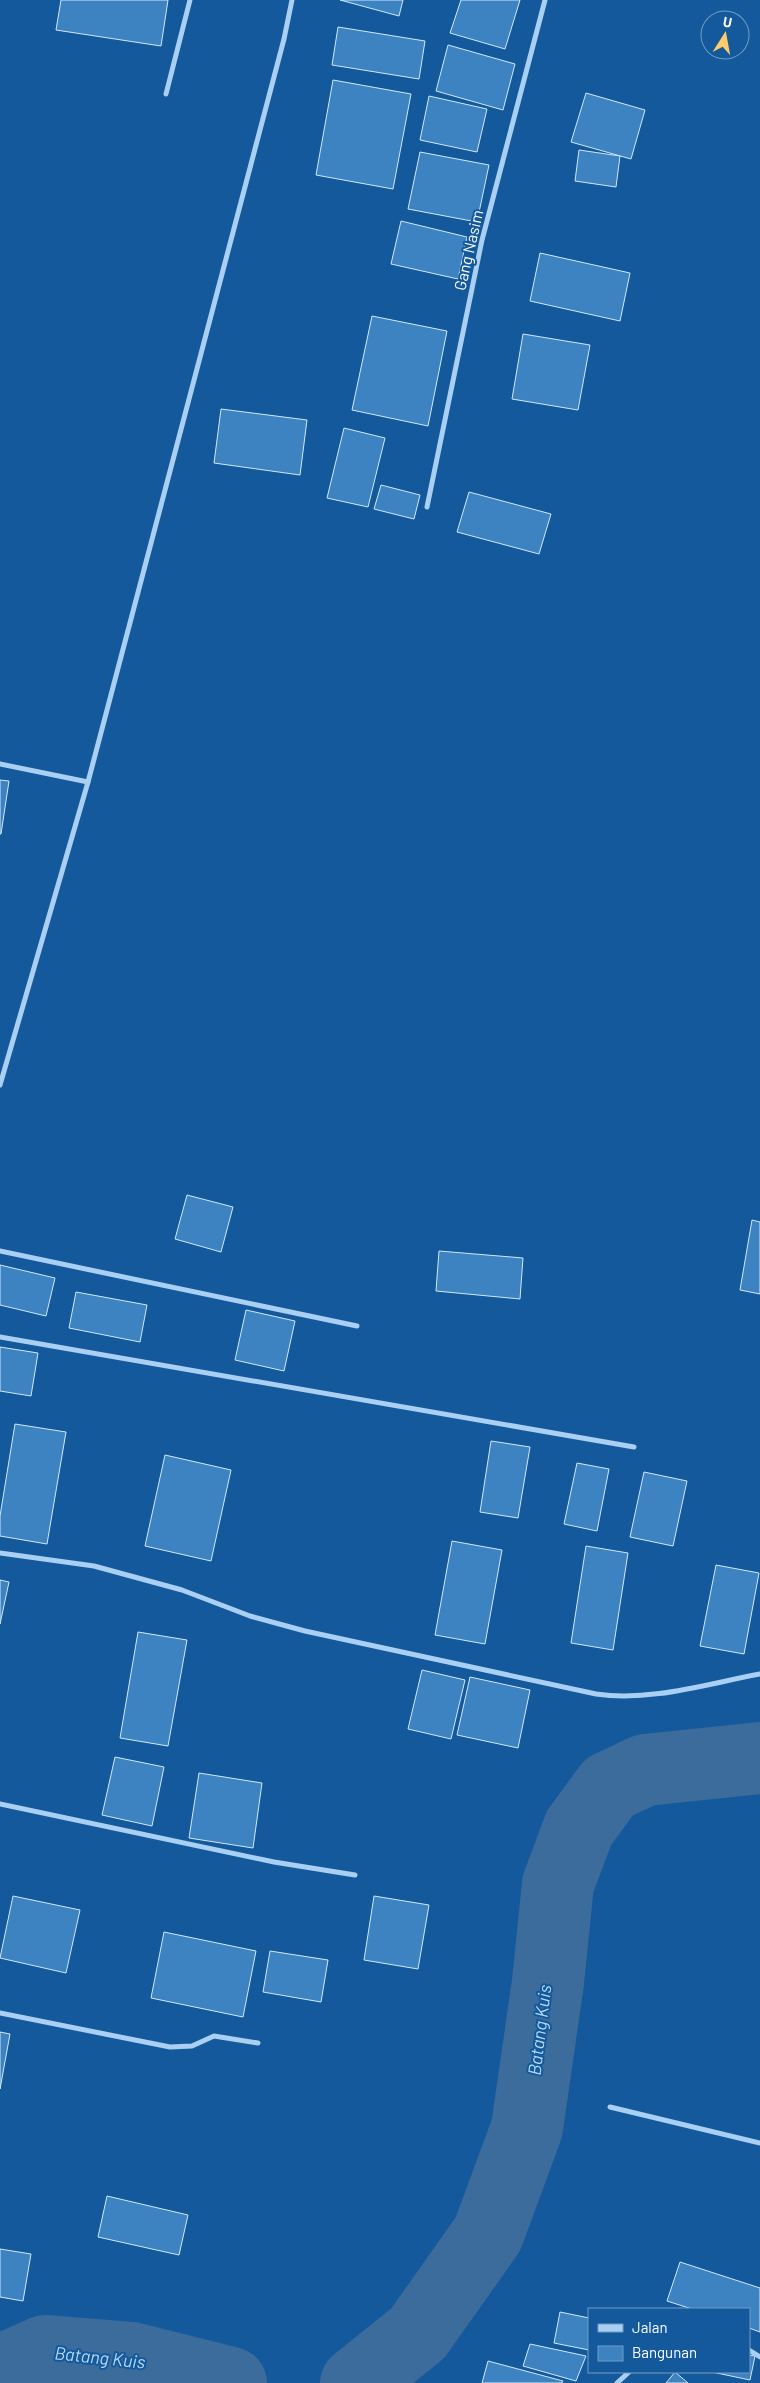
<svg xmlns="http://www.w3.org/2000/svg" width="760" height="2383" font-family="Barlow,sans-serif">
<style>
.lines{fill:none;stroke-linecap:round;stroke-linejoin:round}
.river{stroke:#3c6c9b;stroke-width:72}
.building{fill:#3d82c1;stroke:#d1e8fd}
.street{stroke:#a9d0f3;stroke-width:5}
.labels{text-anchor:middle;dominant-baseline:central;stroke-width:4;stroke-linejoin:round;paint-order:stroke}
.street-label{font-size:16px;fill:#fff;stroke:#14599b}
.water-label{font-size:18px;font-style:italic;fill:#b6d9f9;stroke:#14599b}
</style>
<rect width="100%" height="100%" fill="#14599b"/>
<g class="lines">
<g class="river">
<path d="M0 2371 45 2351 131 2358 231 2383"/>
<path d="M356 2383 418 2333 488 2234 527 2128 548 1982 558 1884 579 1828 609 1787 645 1770 760 1758"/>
</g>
</g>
<g class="building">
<path d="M61 0H168L161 46 56 30Z"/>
<path d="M340 0H403L399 16Z"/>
<path d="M461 0H520L505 49 450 33Z"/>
<path d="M338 27 425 41 419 79 332 65Z"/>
<path d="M448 45 515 64 503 110 436 91Z"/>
<path d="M333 80 411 94 393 189 316 175Z"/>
<path d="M586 93 645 110 631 159 571 142Z"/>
<path d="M429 96 487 109 477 152 420 140Z"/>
<path d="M579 150 620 156 616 187 575 181Z"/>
<path d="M420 152 489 165 477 222 408 209Z"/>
<path d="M401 221 467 237 458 279 391 264Z"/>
<path d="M540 253 630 273 620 321 530 301Z"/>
<path d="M372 316 447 331 428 426 352 410Z"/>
<path d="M523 334 590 345 578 410 512 399Z"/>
<path d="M221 409 307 420 300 475 214 463Z"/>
<path d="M344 428 385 438 368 507 327 498Z"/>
<path d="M381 485 420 495 414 519 374 509Z"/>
<path d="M469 492 551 514 539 554 457 532Z"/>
<path d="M0 780 9 781 1 834H0Z"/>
<path d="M187 1195 233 1207 221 1252 175 1239Z"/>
<path d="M752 1220 760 1222V1294L740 1290Z"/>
<path d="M439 1251 523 1258 520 1299 436 1291Z"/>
<path d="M0 1265 55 1278 46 1316 0 1305Z"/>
<path d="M76 1292 147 1305 140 1342 69 1328Z"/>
<path d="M246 1310 295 1321 284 1371 235 1360Z"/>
<path d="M0 1347 38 1353 31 1396 0 1391Z"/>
<path d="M15 1424 66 1432 47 1544 0 1536V1516Z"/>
<path d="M491 1441 530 1447 518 1518 480 1512Z"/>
<path d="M165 1455 231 1470 211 1561 145 1546Z"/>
<path d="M577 1463 609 1469 597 1531 564 1524Z"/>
<path d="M644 1472 687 1481 673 1546 630 1537Z"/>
<path d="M452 1541 502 1550 485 1644 435 1635Z"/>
<path d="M586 1546 628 1553 613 1650 571 1643Z"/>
<path d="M716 1565 759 1573 744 1654 700 1646Z"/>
<path d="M0 1580 9 1582 0 1624Z"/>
<path d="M138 1632 187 1640 168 1746 120 1738Z"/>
<path d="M422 1670 465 1680 451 1739 408 1729Z"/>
<path d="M470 1677 530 1690 518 1748 457 1735Z"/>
<path d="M115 1757 164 1767 152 1826 102 1815Z"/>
<path d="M199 1773 262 1783 253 1848 189 1838Z"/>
<path d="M13 1896 80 1910 66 1973 0 1958Z"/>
<path d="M374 1896 429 1905 418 1969 364 1960Z"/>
<path d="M164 1932 256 1951 243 2017 151 1998Z"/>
<path d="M270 1951 328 1960 321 2002 263 1992Z"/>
<path d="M0 2032 10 2034 0 2089Z"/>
<path d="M107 2196 188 2215 179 2255 98 2237Z"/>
<path d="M0 2249 31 2254 23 2301 0 2297Z"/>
<path d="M680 2262 760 2288V2332L749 2328V2309H692L667 2301Z"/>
<path d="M560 2312 589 2318V2350L554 2343Z"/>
<path d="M530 2344 586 2356 576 2381 523 2366Z"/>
<path d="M749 2355 755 2356 750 2380 712 2372H749Z"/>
<path d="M488 2361 563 2381 562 2383H482Z"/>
<path d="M675 2372 688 2383H666Z"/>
</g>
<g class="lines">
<g class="street">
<path d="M166 94 190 0"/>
<path d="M427 507 482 240 545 0"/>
<path d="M0 764 88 782"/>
<path d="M0 1085 88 782 284 39 292 0"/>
<path d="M0 1251 357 1326"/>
<path d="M0 1337 634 1447"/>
<path d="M0 1553 94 1566 182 1590 250 1616 305 1631 596 1694C650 1702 706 1684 760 1674"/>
<path d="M0 1804 274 1862 355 1875"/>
<path d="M0 2013 170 2047 192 2046 214 2036 258 2043"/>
<path d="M610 2107 760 2143"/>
<path d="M749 2350 760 2357"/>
<path d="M617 2383 629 2372"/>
</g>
</g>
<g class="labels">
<g class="street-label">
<text transform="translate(468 250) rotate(-77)">Gang Nasim</text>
</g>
<g class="water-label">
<text transform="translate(539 2030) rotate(-83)">Batang Kuis</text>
<text transform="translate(100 2357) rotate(6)">Batang Kuis</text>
</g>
</g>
<rect x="588" y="2308" width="162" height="65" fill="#14599b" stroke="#729bc3"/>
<rect x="598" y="2324" width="25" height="8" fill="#a9d0f3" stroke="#729bc3"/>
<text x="632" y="2333" font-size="15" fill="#ffffff">Jalan</text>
<rect x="598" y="2346" width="25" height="15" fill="#3d82c1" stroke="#729bc3"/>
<text x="632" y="2358" font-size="15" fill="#ffffff">Bangunan</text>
<g transform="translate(725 35) rotate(11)"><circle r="24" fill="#14599b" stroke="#729bc3"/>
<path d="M0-4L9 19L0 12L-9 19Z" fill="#ffca6b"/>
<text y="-8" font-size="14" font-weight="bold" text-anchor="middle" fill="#ffffff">U</text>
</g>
</svg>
